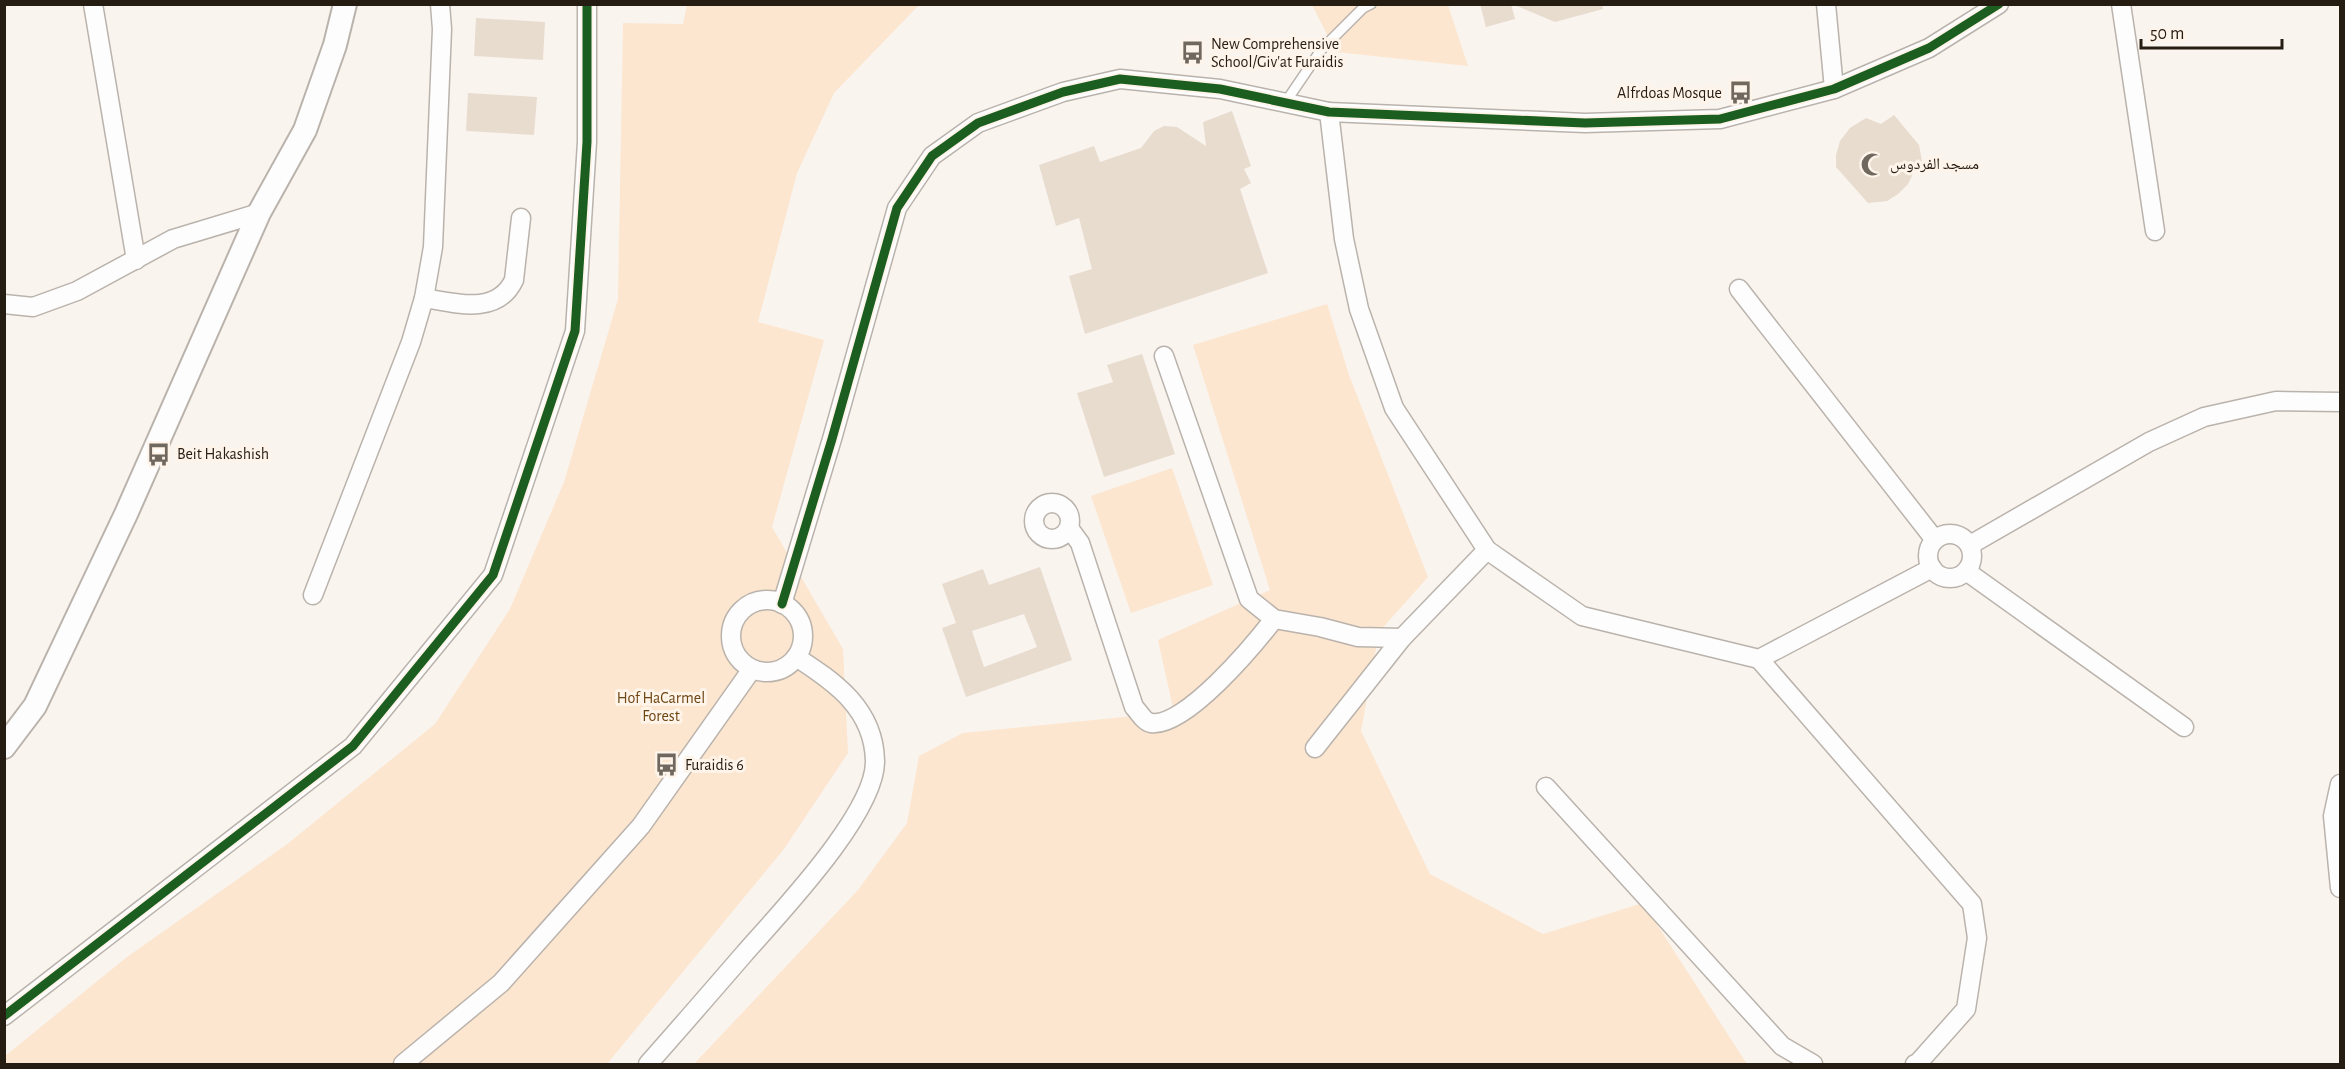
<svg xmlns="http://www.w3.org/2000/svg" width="2345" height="1069" font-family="'Alegreya Sans','Noto Naskh Arabic',sans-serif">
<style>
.green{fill:#fce6cf}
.building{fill:#e8dccf;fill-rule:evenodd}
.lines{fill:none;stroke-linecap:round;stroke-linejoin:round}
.service-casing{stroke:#bab3ac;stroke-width:12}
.minor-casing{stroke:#bab3ac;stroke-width:21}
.tertiary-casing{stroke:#bab3ac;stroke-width:26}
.service{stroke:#fefdfd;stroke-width:9}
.minor{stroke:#fefdfd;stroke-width:18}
.tertiary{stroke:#fefdfd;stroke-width:22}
.cycleway-casing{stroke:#fff4ea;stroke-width:13}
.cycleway{stroke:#1b5e20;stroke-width:9}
.labels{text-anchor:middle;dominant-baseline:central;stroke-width:6;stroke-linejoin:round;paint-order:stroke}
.poi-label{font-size:16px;fill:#251c12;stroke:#fff4ea;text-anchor:start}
.park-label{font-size:16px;fill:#6e4612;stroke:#fff4ea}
</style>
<rect width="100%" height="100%" fill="#faf4ef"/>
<g class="green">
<path d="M687 5H919L834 93 797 173 758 322 824 340 772 527 843 649 848 753 784 849 607 1064H5V1056L127 957 286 845 435 724 510 609 564 482 618 299 623 23 683 24Z"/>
<path d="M1312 5H1448L1468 66 1336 52Z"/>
<path d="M1327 304 1349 375 1428 577 1379 632 1361 731 1430 874 1543 934 1643 903 1747 1064H694L858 890 907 823 919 756 963 733 1174 712 1158 640 1270 590 1193 345Z"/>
<path d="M1172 468 1213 585 1131 613 1091 496Z"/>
</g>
<g class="building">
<path d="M1480 4H1511L1515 19 1486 27Z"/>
<path d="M1512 4H1602L1603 9 1555 22Z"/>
<path d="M476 18 545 22 543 60 474 56Z"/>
<path d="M468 93 537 97 534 135 466 131Z"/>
<path d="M1232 111 1251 166 1244 169 1251 183 1240 189 1268 273 1085 334 1069 276 1092 269 1079 218 1056 226 1039 165 1094 146 1100 162 1141 148 1154 131 1164 126 1177 127 1206 146 1203 122Z"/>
<path d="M1894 115 1919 145 1922 161 1915 164 1912 176 1908 184 1898 194 1887 201 1868 203 1836 167V155L1840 141 1850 128 1866 118 1881 124Z"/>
<path d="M1142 354 1175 454 1104 477 1077 393 1113 382 1107 365Z"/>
<path d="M1040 567 1072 660 966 697 942 628 956 623 942 584 983 569 989 585ZM1024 614 1037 647 984 667 972 631Z"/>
</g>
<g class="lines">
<defs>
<path id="service" d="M1285 103 1321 50 1363 8 1371 4"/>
<g id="minor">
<path d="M93 4 136 260"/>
<path d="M1826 4 1834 89"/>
<path d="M2121 4 2155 231"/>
<path d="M1329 112 1344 239 1359 309 1394 408 1487 550 1582 616 1759 659 1932 568"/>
<path d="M1739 289 1935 540"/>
<path d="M424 298C455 303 497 316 514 280L521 218"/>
<path d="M4 304 33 307 77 291 173 239 259 213"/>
<path d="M1164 356 1249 599 1274 619 1320 627 1358 637 1402 638"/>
<circle cx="1052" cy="521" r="18"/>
<path d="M1069 528 1080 543 1134 707C1139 712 1144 722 1151 723 1185 728 1254 645 1274 619"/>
<circle cx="1950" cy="556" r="22"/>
<path d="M1970 545 2149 442 2204 417 2276 401 2340 402"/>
<path d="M1966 571 2184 727"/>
<path d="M313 595 411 342 424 298 433 247 442 29 440 4"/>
<circle cx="767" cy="636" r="36"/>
<path d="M782 604 832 439 897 208 932 156 978 123 1063 92 1120 79 1220 89 1329 112 1585 123 1720 119 1834 89 1929 48 1999 4"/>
<path d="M1759 659 1972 904 1977 938 1966 1009 1918 1063 1915 1064"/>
<path d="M1315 748 1402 638 1487 550"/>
<path d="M2340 784 2333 816 2340 888"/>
<path d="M1546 787 1782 1046 1813 1064"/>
<path d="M4 1016 353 746 493 575 575 331 587 142V4"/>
<path d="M403 1064 501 983 641 826 752 669"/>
<path d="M648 1064C680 1028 712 991 744 954 778 915 876 813 875 761 874 709 835 682 796 657"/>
</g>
<path id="tertiary" d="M4 747 35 706 126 514 259 213 305 130 335 45 345 4"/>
</defs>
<use href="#service" class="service-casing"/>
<use href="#minor" class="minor-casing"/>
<use href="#tertiary" class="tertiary-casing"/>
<use href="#service" class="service"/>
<use href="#minor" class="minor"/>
<use href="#tertiary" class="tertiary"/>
<defs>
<g id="cycleway">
<path d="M782 604 832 439 897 208 932 156 978 123 1063 92 1120 79 1220 89 1329 112 1585 123 1720 119 1834 89 1929 48 1999 4"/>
<path d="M4 1016 353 746 493 575 575 331 587 142V4"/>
</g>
</defs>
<use href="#cycleway" class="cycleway-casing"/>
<use href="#cycleway" class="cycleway"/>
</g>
<defs>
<symbol id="bus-bare" viewBox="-9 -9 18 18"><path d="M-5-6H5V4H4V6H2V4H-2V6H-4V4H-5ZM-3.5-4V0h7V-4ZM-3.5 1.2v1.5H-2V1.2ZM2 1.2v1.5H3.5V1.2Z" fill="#70685f" stroke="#fff4ea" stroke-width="2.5" paint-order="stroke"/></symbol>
<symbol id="mosque-bare" viewBox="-9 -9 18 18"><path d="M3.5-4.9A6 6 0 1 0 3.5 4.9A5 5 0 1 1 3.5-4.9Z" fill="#70685f" stroke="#fff4ea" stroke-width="2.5" paint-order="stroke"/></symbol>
</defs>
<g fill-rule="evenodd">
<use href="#bus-bare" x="1176" y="36" width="33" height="33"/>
<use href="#bus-bare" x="1724" y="76" width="33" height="33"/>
<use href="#mosque-bare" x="1856" y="148" width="33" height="33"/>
<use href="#bus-bare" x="142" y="438" width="33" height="33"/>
<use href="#bus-bare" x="650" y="748" width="33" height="33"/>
</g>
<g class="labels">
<g class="poi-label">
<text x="1211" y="44">New Comprehensive<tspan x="1211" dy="18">School/Giv'at Furaidis</tspan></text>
<text x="1722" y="93" text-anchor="end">Alfrdoas Mosque</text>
<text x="1890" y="164">مسجد الفردوس</text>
<text x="177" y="454">Beit Hakashish</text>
<text x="685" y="765">Furaidis 6</text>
</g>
<g class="park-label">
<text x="661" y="698">Hof HaCarmel<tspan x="661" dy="18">Forest</tspan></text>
</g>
</g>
<rect width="2345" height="1069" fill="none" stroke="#251c12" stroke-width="12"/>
<path d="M2141 39v9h141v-9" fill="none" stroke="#251c12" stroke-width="3"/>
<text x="2150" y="39" font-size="18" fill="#251c12" stroke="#fff4ea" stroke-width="4.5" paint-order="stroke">50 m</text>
</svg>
